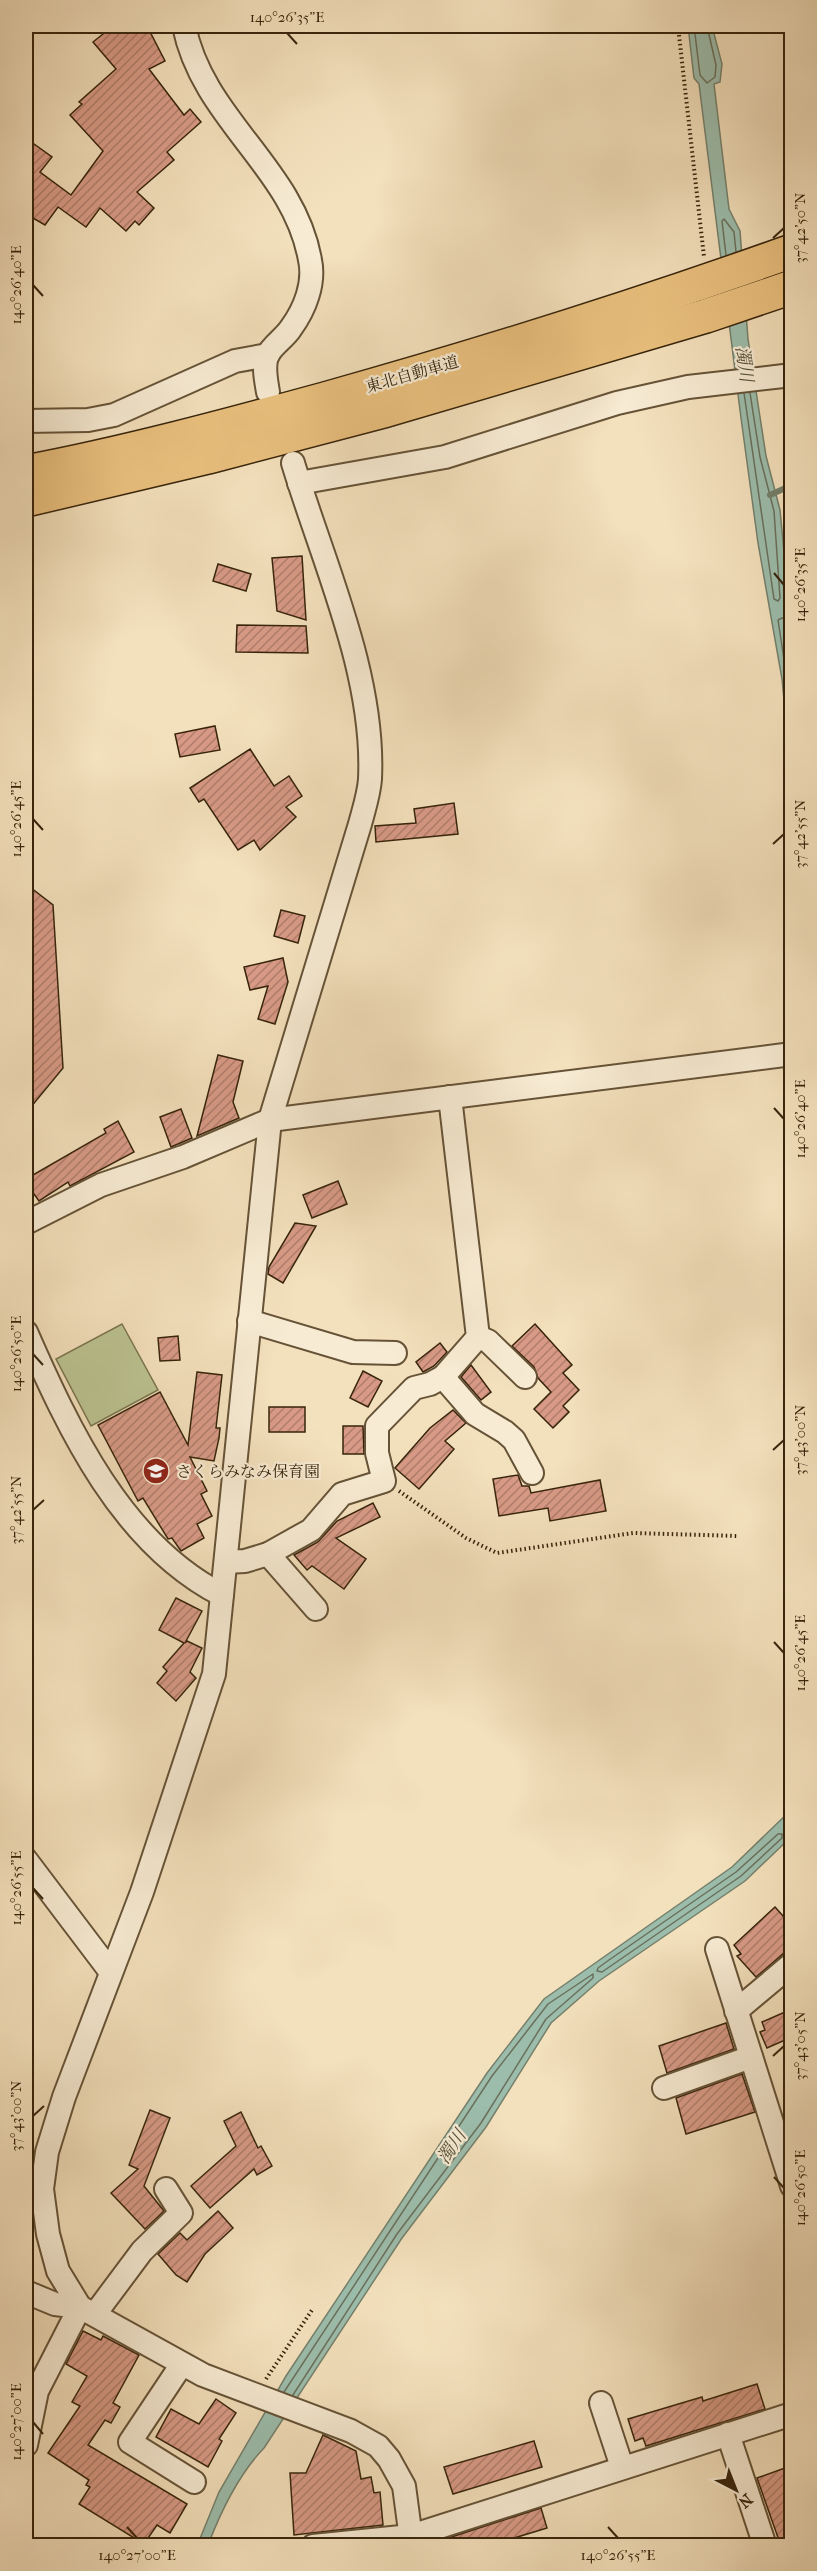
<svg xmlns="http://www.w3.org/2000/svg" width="817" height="2571" font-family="'IM FELL French Canon','Noto Serif JP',serif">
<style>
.grass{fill:#bbc290;stroke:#79734e;stroke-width:1.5}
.water{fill:#9cbdac;stroke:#74806c;stroke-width:1.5}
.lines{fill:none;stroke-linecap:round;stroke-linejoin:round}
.shore{stroke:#6a705c;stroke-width:1.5}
.stream{stroke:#74806c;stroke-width:6}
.building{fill:url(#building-hatch);stroke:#37240b;stroke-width:1.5}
.minor-casing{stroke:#665337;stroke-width:26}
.highway-casing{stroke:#37240b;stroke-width:36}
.path{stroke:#37240b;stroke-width:4;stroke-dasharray:1.5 3;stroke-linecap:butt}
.minor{stroke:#f7ebd3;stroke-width:22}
.highway{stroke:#eac07e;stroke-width:33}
.ticks{fill:none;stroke:#37240b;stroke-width:2}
.labels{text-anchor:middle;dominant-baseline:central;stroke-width:4.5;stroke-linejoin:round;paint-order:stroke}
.street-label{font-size:16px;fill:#37240b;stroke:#f7ebd3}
.poi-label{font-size:16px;fill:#37240b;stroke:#f7ebd3;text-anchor:start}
.water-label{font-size:18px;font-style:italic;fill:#55523b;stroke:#f7ebd3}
.neatline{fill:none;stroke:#37240b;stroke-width:2}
.ticks-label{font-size:15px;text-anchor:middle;fill:#37240b}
</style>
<defs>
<pattern id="building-hatch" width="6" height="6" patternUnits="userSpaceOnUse" patternTransform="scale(1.5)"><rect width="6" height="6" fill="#d89a86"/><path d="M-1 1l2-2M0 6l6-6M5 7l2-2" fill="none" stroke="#b07d6c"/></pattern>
</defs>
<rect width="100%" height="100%" fill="#f3e0bc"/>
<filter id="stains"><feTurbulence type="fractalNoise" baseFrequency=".00333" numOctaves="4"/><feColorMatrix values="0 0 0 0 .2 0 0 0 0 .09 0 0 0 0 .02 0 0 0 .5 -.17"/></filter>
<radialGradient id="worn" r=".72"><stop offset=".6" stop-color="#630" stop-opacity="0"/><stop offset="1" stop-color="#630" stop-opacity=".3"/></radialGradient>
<path class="grass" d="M122 1324 158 1390 91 1426 56 1359Z"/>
<g class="water">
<path d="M688 26H712L722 64 720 82 714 84 729 209 740 231 748 339 766 456 780 510 792 635 791 772 782 679 758 543 741 418 699 84 694 78Z"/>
<path d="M791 1810V1837L745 1881 599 1981 551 2023 486 2127 402 2238 264 2448C238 2475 221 2511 208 2545L197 2546 219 2492 286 2376 487 2073 544 1999 732 1867Z"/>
</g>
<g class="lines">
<g class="shore">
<path d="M694 26 700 75 707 83 715 77 716 65 707 26"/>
<path d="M726 255 722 221 724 219 734 232 736 252"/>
<path d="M744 393 774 599 778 601 780 598 774 511 760 457 750 393"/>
<path d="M792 622 782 618 778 620 792 711"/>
<path d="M778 1834H782V1838L741 1876 602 1972 597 1971 598 1968 609 1960 736 1872Z"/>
<path d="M284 2392 492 2076 548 2004 593 1974V1978L546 2019 481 2123 397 2234 293 2395"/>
</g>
<path class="stream" d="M770 495 792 485"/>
</g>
<g class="building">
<path d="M113 26H147L165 61 149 69 184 115 190 109 201 122 167 152 174 160 137 192 154 208 139 225 135 221 126 231 100 208 86 227 58 207 45 225 26 214V154L34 144 52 157 40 172 71 195 103 151 70 115 82 104 79 102 116 69 93 42Z"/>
<path d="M302 556 306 620 277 611 272 558Z"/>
<path d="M218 564 251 574 246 591 213 581Z"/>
<path d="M237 625 306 626 308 653 236 652Z"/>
<path d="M215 726 220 750 180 757 175 734Z"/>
<path d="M250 749 274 786 289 776 302 796 286 807 296 817 260 850 254 840 238 850 204 799 199 802 190 788Z"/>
<path d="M454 803 458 834 376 842 375 826 416 823 414 809Z"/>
<path d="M26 884 53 905 63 1068 26 1113Z"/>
<path d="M281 910 305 916 298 943 274 936Z"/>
<path d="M283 958 288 982 275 1024 258 1019 268 986 250 990 244 967Z"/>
<path d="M218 1055 243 1061 233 1102 239 1118 197 1136Z"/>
<path d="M181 1109 192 1138 171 1147 160 1117Z"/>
<path d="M118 1121 134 1152 70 1186 68 1182 39 1201 26 1183V1179L106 1133 104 1129Z"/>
<path d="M338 1181 347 1204 312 1218 303 1195Z"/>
<path d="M295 1223 316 1226 283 1283 268 1274 269 1267Z"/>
<path d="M535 1324 572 1365 563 1373 579 1390 563 1406 569 1412 553 1428 534 1409 551 1392 538 1378 534 1367 512 1346Z"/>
<path d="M178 1336 180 1360 160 1361 158 1338Z"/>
<path d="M440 1343 447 1352 434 1366 423 1372 416 1362Z"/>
<path d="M471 1365 491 1392 481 1400 461 1377Z"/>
<path d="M363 1371 382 1381 368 1407 350 1398Z"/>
<path d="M197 1372 222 1375 216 1428H220L219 1438 214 1461 190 1457 207 1491 201 1494 212 1516 197 1524 204 1538 181 1551 172 1538 168 1539 143 1498 138 1501 98 1425 160 1392 188 1445Z"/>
<rect x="269" y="1407" width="36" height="25"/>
<path d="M453 1410 466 1423 445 1441 454 1449 419 1489 395 1468 430 1428Z"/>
<path d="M343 1426H363L364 1454H343Z"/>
<path d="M518 1475 522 1486H529L531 1493 600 1480 606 1511 550 1521 548 1508 499 1516 493 1479Z"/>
<path d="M373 1503 380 1517 336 1538 366 1559 344 1589 312 1566 307 1570 294 1555 318 1542 337 1521Z"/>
<path d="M176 1598 202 1611 185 1643 187 1641 202 1648 190 1672 196 1678 176 1701 157 1683 167 1671 163 1667 184 1643 159 1630Z"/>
<path d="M775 1907 792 1926V1951L783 1954 756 1977 737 1956 741 1954 734 1945Z"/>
<path d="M792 2009V2037L767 2048 760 2032 765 2030 762 2022Z"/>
<path d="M726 2023 734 2049 667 2073 659 2046Z"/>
<path d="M742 2074 755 2112 686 2134 676 2098Z"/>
<path d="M150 2110 170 2118 144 2186 164 2211 145 2229 111 2193 138 2169 129 2165Z"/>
<path d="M241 2112 258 2148 261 2146 272 2166 257 2175 254 2169 210 2208 191 2186 236 2146 224 2121Z"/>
<path d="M218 2211 233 2228 205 2254 187 2282 176 2275 158 2254 180 2233 187 2240Z"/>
<path d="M83 2331 101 2340 103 2336 139 2355 113 2403 120 2407 111 2423 105 2420 88 2445 187 2504 170 2533 157 2525 144 2544 79 2504 90 2487 86 2485 89 2480 48 2453 80 2406 72 2402 87 2376 66 2364Z"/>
<path d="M757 2384 765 2409 646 2446 643 2438 635 2441 628 2419 702 2397 703 2401Z"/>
<path d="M216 2399 236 2413 219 2439 222 2441 208 2467 156 2437 171 2409 199 2424Z"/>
<path d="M323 2435 356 2451 361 2479 371 2477 374 2493 380 2492 383 2525 294 2535 290 2473H306Z"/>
<path d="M534 2441 542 2467 453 2494 444 2467Z"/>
<path d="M785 2468 792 2488V2546H781L757 2478Z"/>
<path d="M541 2508 547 2528 488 2546H437L436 2542Z"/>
</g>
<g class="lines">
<defs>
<g id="minor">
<path d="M184 26C203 120 294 168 310 260 315 283 305 309 291 328 285 338 272 345 267 356 263 367 266 380 268 392"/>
<path d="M26 421 88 420 114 415 235 361 268 355"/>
<path d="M293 463C323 563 375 673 370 779 369 794 364 809 360 824L270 1120 214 1674 142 1892 64 2097 47 2152 42 2189 48 2234 58 2271 80 2307 203 2375 351 2431 378 2446 389 2459 404 2486 412 2546"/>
<path d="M299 483 445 457 617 403 688 387 792 375"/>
<path d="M26 1223 101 1185 183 1157 270 1120 792 1054"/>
<path d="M249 1321 353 1352 395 1353"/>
<path d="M26 1332C69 1430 122 1544 222 1595"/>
<path d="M478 1337 488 1341 525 1377"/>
<path d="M443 1377 475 1414 505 1432 514 1440 532 1473"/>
<path d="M268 1554 316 1609"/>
<path d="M226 1562 245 1561 268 1554 311 1530 342 1494 384 1481 377 1453V1426L414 1388 430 1384 443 1377 478 1337 450 1097"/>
<path d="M26 1860 110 1971"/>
<path d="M717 1949 792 2186"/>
<path d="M736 2011 792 1964"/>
<path d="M664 2088 751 2057"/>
<path d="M26 2292 55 2304 80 2307 37 2391 26 2445"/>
<path d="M95 2314 142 2251 181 2213 166 2189"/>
<path d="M182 2364 130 2442 194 2482"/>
<path d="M601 2403 622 2467"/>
<path d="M728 2434 765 2546"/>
<path d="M313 2546 411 2536 792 2414"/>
</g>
<g id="highway">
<path d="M26 472C126 453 226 426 325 399 482 355 638 306 792 251"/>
<path d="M26 500 208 457 387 410 706 316 792 287"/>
</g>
</defs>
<use href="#minor" class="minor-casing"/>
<use href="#highway" class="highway-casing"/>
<g class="path">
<path d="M678 26 704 257"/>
<path d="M399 1491 466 1538 497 1553 633 1533 739 1536"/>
<path d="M266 2379 312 2310"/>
</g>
<use href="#minor" class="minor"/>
<use href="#highway" class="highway"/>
</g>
<path class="ticks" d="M287 33 297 44M773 238 784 228M33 285 43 296M774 573 784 585M33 819 43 830M773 844 784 834M774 1108 784 1119M33 1354 43 1365M773 1450 784 1440M33 1510 44 1500M774 1642 784 1653M33 1888 43 1899M773 2056 784 2046M33 2116 44 2106M774 2177 784 2188M33 2422 43 2434M127 2527 137 2538M608 2527 618 2538"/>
<defs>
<symbol id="school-disc" viewBox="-11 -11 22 22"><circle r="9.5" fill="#8f2418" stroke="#f7ebd3"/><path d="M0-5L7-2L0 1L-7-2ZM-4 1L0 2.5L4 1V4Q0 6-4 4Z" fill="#fff"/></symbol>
</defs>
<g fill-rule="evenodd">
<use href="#school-disc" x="141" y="1456" width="30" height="30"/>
</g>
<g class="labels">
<g class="street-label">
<text transform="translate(412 374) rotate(-16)">東北自動車道</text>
</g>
<g class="poi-label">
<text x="176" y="1471">さくらみなみ保育園</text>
</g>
<g class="water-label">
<text transform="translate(744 364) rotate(82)">濁川</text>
<text transform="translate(452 2147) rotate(-56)">濁川</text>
</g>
</g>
<rect width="817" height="2571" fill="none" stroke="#f3e0bc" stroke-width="66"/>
<g transform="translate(736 2490) rotate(138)" stroke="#f7ebd3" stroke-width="4.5" paint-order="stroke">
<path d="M0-4.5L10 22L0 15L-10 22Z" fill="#37240b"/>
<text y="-9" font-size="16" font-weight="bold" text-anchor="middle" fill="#37240b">N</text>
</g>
<rect x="33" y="33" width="751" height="2505" class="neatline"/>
<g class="ticks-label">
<text x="287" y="22">140°26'35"E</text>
<text transform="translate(800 228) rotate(-90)" y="5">37°42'50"N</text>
<text transform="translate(16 285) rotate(-90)" y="5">140°26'40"E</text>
<text transform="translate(800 585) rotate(-90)" y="5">140°26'35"E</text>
<text transform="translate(16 819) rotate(-90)" y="5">140°26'45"E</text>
<text transform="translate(800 834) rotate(-90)" y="5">37°42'55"N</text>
<text transform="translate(800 1119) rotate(-90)" y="5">140°26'40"E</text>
<text transform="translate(16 1354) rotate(-90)" y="5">140°26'50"E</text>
<text transform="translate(800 1440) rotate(-90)" y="5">37°43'00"N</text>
<text transform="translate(16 1510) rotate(-90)" y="5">37°42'55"N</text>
<text transform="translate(800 1653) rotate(-90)" y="5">140°26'45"E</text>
<text transform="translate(16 1888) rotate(-90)" y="5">140°26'55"E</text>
<text transform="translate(800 2046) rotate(-90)" y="5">37°43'05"N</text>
<text transform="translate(16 2116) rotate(-90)" y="5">37°43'00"N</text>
<text transform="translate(800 2188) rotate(-90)" y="5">140°26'50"E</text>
<text transform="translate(16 2422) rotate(-90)" y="5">140°27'00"E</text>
<text x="137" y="2560">140°27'00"E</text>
<text x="618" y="2560">140°26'55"E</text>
</g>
<rect width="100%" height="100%" filter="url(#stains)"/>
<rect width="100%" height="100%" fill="url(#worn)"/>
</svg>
